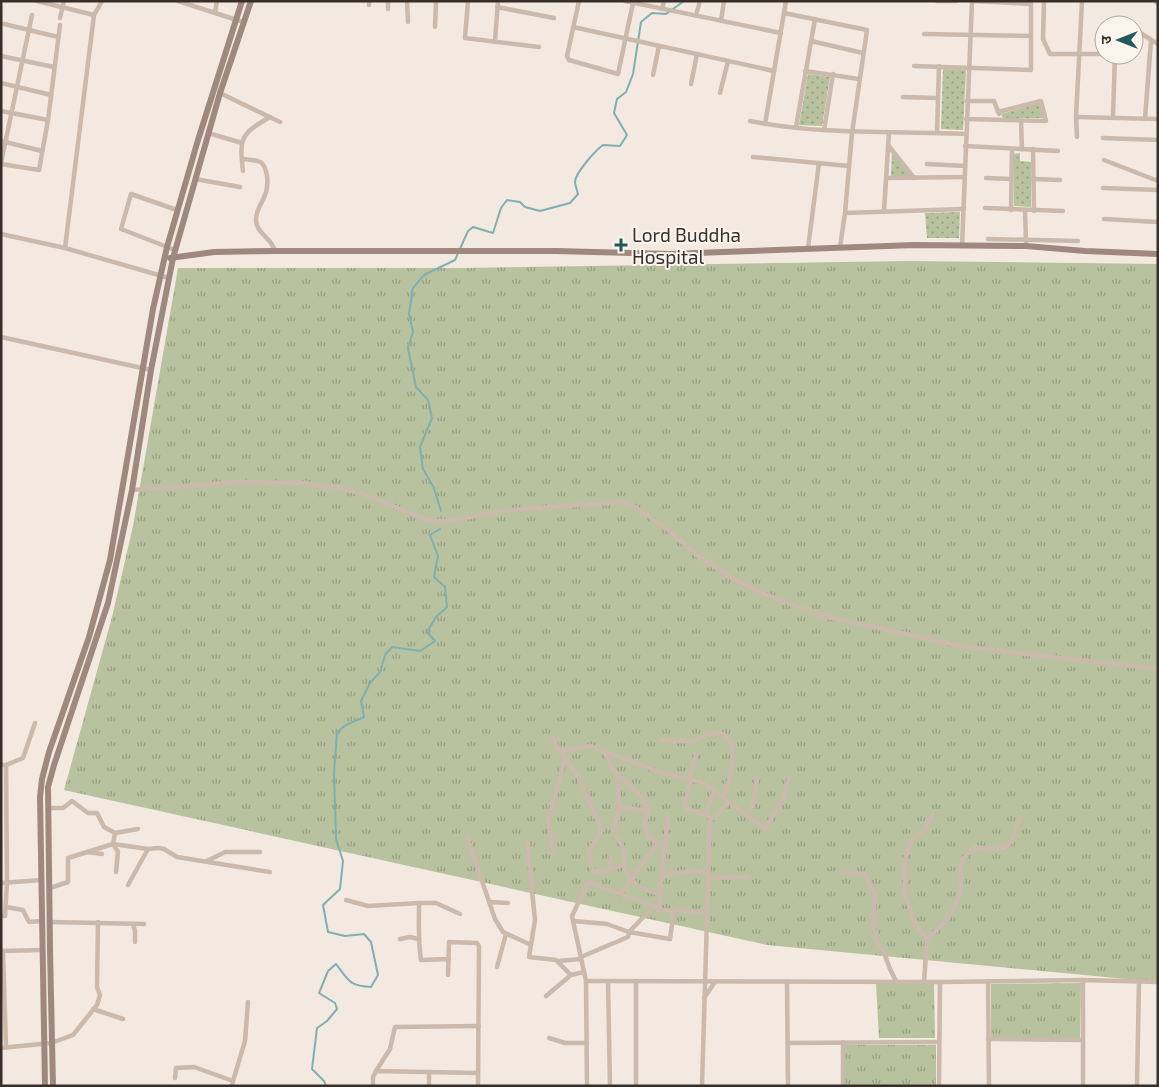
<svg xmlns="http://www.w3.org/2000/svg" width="1159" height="1087" font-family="'Exo 2','Noto Sans Devanagari',sans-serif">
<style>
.grass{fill:url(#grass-tufts)}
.park{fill:url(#park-dots)}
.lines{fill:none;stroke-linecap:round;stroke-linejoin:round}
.stream{stroke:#7fb0b0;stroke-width:2}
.street{stroke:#cbb9ab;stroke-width:4.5}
.secondary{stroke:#9f887d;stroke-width:6}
.poi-dot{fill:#20595b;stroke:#faf4ed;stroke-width:2}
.labels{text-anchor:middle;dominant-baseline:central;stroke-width:4;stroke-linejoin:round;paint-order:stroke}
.poi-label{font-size:19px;fill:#392f2a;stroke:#faf4ed;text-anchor:start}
</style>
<defs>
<pattern id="grass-tufts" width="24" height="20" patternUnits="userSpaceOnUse" patternTransform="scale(1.25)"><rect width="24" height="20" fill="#b8c29f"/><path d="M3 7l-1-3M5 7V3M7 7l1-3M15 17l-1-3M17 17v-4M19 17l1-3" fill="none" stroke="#979e82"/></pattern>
<pattern id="park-dots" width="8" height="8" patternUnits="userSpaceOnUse" patternTransform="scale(1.25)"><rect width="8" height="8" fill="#b8c29f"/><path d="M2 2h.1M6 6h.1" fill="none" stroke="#979e82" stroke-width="1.8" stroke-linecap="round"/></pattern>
</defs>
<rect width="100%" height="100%" fill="#f3e9e0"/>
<g class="grass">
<path d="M908 261 1158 264V982L767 945 64 790 112 617 133 526 178 268H466Z"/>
<path d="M876 983 934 984 935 1038H879Z"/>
<path d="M1081 983 1080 1038 991 1039V984Z"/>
<path d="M844 1045H936V1086H845Z"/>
</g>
<g class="park">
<path d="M943 69 966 70 963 130 941 129Z"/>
<path d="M808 74 830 77 822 126 799 125Z"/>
<path d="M1040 103 1043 118H1003L1001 114Z"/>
<path d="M892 150 910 176H891Z"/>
<path d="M1020 153V161L1031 162V207L1014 206V154Z"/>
<path d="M960 212 959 238H927L925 213Z"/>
</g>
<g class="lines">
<g class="stream">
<path d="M441 511 434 488 423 469 420 447 432 418 428 400 416 387 408 348 413 332 409 314 413 288 424 275 455 260 468 231 473 227 493 233 501 208 507 200 520 202 525 207 540 211 570 203 578 194C577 190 575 185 575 182 575 173 596 150 603 145L620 146 627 135 614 113 617 99 626 92 633 74 641 22 652 13 666 14 684 1"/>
<path d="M326 1086 324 1081 312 1069 317 1028 327 1021 337 1009 335 1003 319 993 328 971 336 964C349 981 349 986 371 987L378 975 371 942 364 934 345 936 328 932 323 905 340 889 343 861 336 839 334 773 337 732 346 725 364 717 361 701 370 683 380 672 385 655 392 647 420 651 435 641 427 632 436 617 447 607 445 587 434 577 438 556 430 535 440 529"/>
</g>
<g class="street">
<path d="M37 1 94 15"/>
<path d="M178 1 243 22"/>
<path d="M388 1V9"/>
<path d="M407 1 408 22"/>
<path d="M468 1 465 38 539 47"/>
<path d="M579 1 567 56 569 60 618 74 633 3"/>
<path d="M625 1 781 33"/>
<path d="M937 1H956"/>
<path d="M1044 1 1043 39 1050 54H1104"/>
<path d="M1155 1 1158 4"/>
<path d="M369 5V1"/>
<path d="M497 7 554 18"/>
<path d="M662 9 664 1"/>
<path d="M215 12 217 1"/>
<path d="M784 13 867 30 852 133 845 213 840 247"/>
<path d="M696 15 700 1"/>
<path d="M60 18 64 1"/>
<path d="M721 21 724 1"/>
<path d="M4 24 58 37"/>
<path d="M1118 25V18L1129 25"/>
<path d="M435 27 436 1"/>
<path d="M573 27 774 71"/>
<path d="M1134 29 1158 44"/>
<path d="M924 34 1031 36"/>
<path d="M495 41 498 1"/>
<path d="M811 41 863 53"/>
<path d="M1 56 54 67"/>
<path d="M914 66 1031 70V4L974 1"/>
<path d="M805 71 859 79"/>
<path d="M653 75 659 46"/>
<path d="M1 83 51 95"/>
<path d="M691 84 697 54"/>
<path d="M220 93 280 122"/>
<path d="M720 93 728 61"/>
<path d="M903 97 938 98"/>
<path d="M967 101H994L999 114"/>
<path d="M1 111 48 120"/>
<path d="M1113 116 1115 55"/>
<path d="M1076 117 1158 119"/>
<path d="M966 119 1046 121 1041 101 998 112"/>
<path d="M1145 119 1151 40"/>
<path d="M750 121C821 135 894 131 966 134"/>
<path d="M1021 122 1022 149"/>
<path d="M765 124 786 1"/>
<path d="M796 127 815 19"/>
<path d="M824 130 833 74"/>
<path d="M208 133 242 143"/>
<path d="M937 133 939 66"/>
<path d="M1077 137 1076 117 1082 1"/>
<path d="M1103 138 1158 140"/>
<path d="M1 141 42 151"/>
<path d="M888 145 914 178"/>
<path d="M965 146 1058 151"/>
<path d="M1033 149 1034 211"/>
<path d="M753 157 849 166"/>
<path d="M242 159C258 161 264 158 267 176 270 199 255 205 256 221 257 234 272 238 275 251"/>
<path d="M1104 160 1158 181"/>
<path d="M1 163 32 15"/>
<path d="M1 164 39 170 48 120 60 25"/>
<path d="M927 164 965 166"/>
<path d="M243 171C239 137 241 134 270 117"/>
<path d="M887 178 964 177"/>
<path d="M986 178 1011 179"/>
<path d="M195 179 240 187"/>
<path d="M1033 179 1060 180"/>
<path d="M1103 188 1158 190"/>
<path d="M985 208 1063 211"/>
<path d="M1011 210 1012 149"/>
<path d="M1025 210 1026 242"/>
<path d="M884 211 889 132"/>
<path d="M845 213 964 209"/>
<path d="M1104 219 1158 222"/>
<path d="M1 234 65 248 169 278"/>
<path d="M988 239 1078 241"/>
<path d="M962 246 972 1"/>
<path d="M65 248 94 15 102 1"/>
<path d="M808 248 819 163"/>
<path d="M175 250 121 229 131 194 177 210"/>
<path d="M1 337 151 370"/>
<path d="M132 490 242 482 306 483 312 485 340 488 361 493 422 518 434 521H446L512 510 621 502 629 503 638 509 671 532 698 556 737 581 762 593 819 615 966 647 1158 669"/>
<path d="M552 737 558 749 578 776 602 830 589 851 593 871 602 872 623 865"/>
<path d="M661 740C671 740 682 742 692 741 700 740 709 732 718 733 744 737 729 783 723 798"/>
<path d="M559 751 590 746 660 772 704 783 765 829 783 800 789 778"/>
<path d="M606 752 612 769 642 797 649 811"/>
<path d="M1 765H6L23 758 35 723"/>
<path d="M618 775 619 807 614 832 626 853 623 865 628 876 640 888 660 894"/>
<path d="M689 780 696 755"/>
<path d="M691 780 685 803 687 809 715 818 728 802"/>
<path d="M619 807 649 811 644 824 650 838 665 847 660 894 659 910"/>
<path d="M49 808H63L72 801 88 813H97L104 827 115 833 138 829"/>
<path d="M705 815 714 791"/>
<path d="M747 816 753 805 757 778"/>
<path d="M115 833 113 844 118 852 116 872"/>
<path d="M467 837 495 919 503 932 531 945"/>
<path d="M527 842 535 920 529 957 556 960 571 975"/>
<path d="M665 847 668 815"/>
<path d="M87 852 102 854"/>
<path d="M554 853 548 821 565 759"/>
<path d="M207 861 225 852H260"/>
<path d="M610 869 611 857"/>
<path d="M842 873 864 874 875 894 873 924 877 942 883 950 890 969 896 981"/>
<path d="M662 875 692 871 708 873"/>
<path d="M708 878 748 877"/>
<path d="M1 883 42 880"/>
<path d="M128 885 148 849"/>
<path d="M50 888 68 882V858L113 844 148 849 158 848 164 849 177 857 270 872"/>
<path d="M620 894 659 842"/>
<path d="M346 900 368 906 419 903"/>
<path d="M489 902 508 903"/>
<path d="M6 907 23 910 29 922 42 921"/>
<path d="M1 916H5L7 883 6 765"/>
<path d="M573 921 607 924 629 932 670 939 674 910"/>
<path d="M50 922 144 924"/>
<path d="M133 924 135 931V942"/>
<path d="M400 939 410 937 418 939"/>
<path d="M927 939C944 924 954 915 960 892 966 870 951 866 975 847 1008 852 1010 850 1020 817"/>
<path d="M1 951 43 950"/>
<path d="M3 951 6 1047"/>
<path d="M581 957 628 937 629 932 654 906"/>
<path d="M449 959 421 960C418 941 419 922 419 903H436L460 914"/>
<path d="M558 961 581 959"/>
<path d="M497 967 506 934"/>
<path d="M448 975 449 942 477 943 479 946 478 1086"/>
<path d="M586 981 940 982 1083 980 1158 982"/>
<path d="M608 981 610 1086"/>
<path d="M988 981 989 1086"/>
<path d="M787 982 788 1086"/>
<path d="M924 982 927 939 916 926 905 895V859L911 841 926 828 933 814"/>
<path d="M546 996 571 975 584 972"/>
<path d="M704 998 715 982"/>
<path d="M93 1009 123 1019"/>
<path d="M549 1038 565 1043H587"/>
<path d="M988 1039 1082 1040"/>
<path d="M788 1043 939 1042"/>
<path d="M1 1048 51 1043 73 1035 97 1005 100 995 97 987 98 922"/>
<path d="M376 1071 390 1049 395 1027 479 1026"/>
<path d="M175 1078 176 1068 194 1067 233 1081 232 1086"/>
<path d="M233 1081 245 1041 248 1002"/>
<path d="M373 1086V1077L376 1071 477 1073"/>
<path d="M429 1086V1072"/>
<path d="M587 1086 586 981 572 916 588 882 654 906 659 910 707 912"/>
<path d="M636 1086V981"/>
<path d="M702 1086 710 817"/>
<path d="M843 1086V1042"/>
<path d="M939 1086 940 982"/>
<path d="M1083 1086V980"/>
<path d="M1137 1086 1139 981"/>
</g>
<g class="secondary">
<path d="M170 258 214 252 275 251H556L669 254 915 245 1026 246 1085 251 1158 254"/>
<path d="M45 1086 40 797 42 779 49 752 89 637 110 560 153 309 167 247 198 140 242 1"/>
<path d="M53 1086 50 950 48 787 54 765 108 603 132 490 151 370 173 258 220 93 251 1"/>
</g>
</g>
<path class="poi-dot" d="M618.5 237.5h5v5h5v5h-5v5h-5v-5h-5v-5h5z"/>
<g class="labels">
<g class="poi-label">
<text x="632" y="234">Lord Buddha<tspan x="632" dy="22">Hospital</tspan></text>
</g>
</g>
<rect width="1159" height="1087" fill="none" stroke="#392f2a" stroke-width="5"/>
<g transform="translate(1119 40) rotate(270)"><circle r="24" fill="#faf4ed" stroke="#ada59f"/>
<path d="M0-4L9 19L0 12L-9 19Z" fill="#20595b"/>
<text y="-8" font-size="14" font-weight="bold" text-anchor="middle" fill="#392f2a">उ</text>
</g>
</svg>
